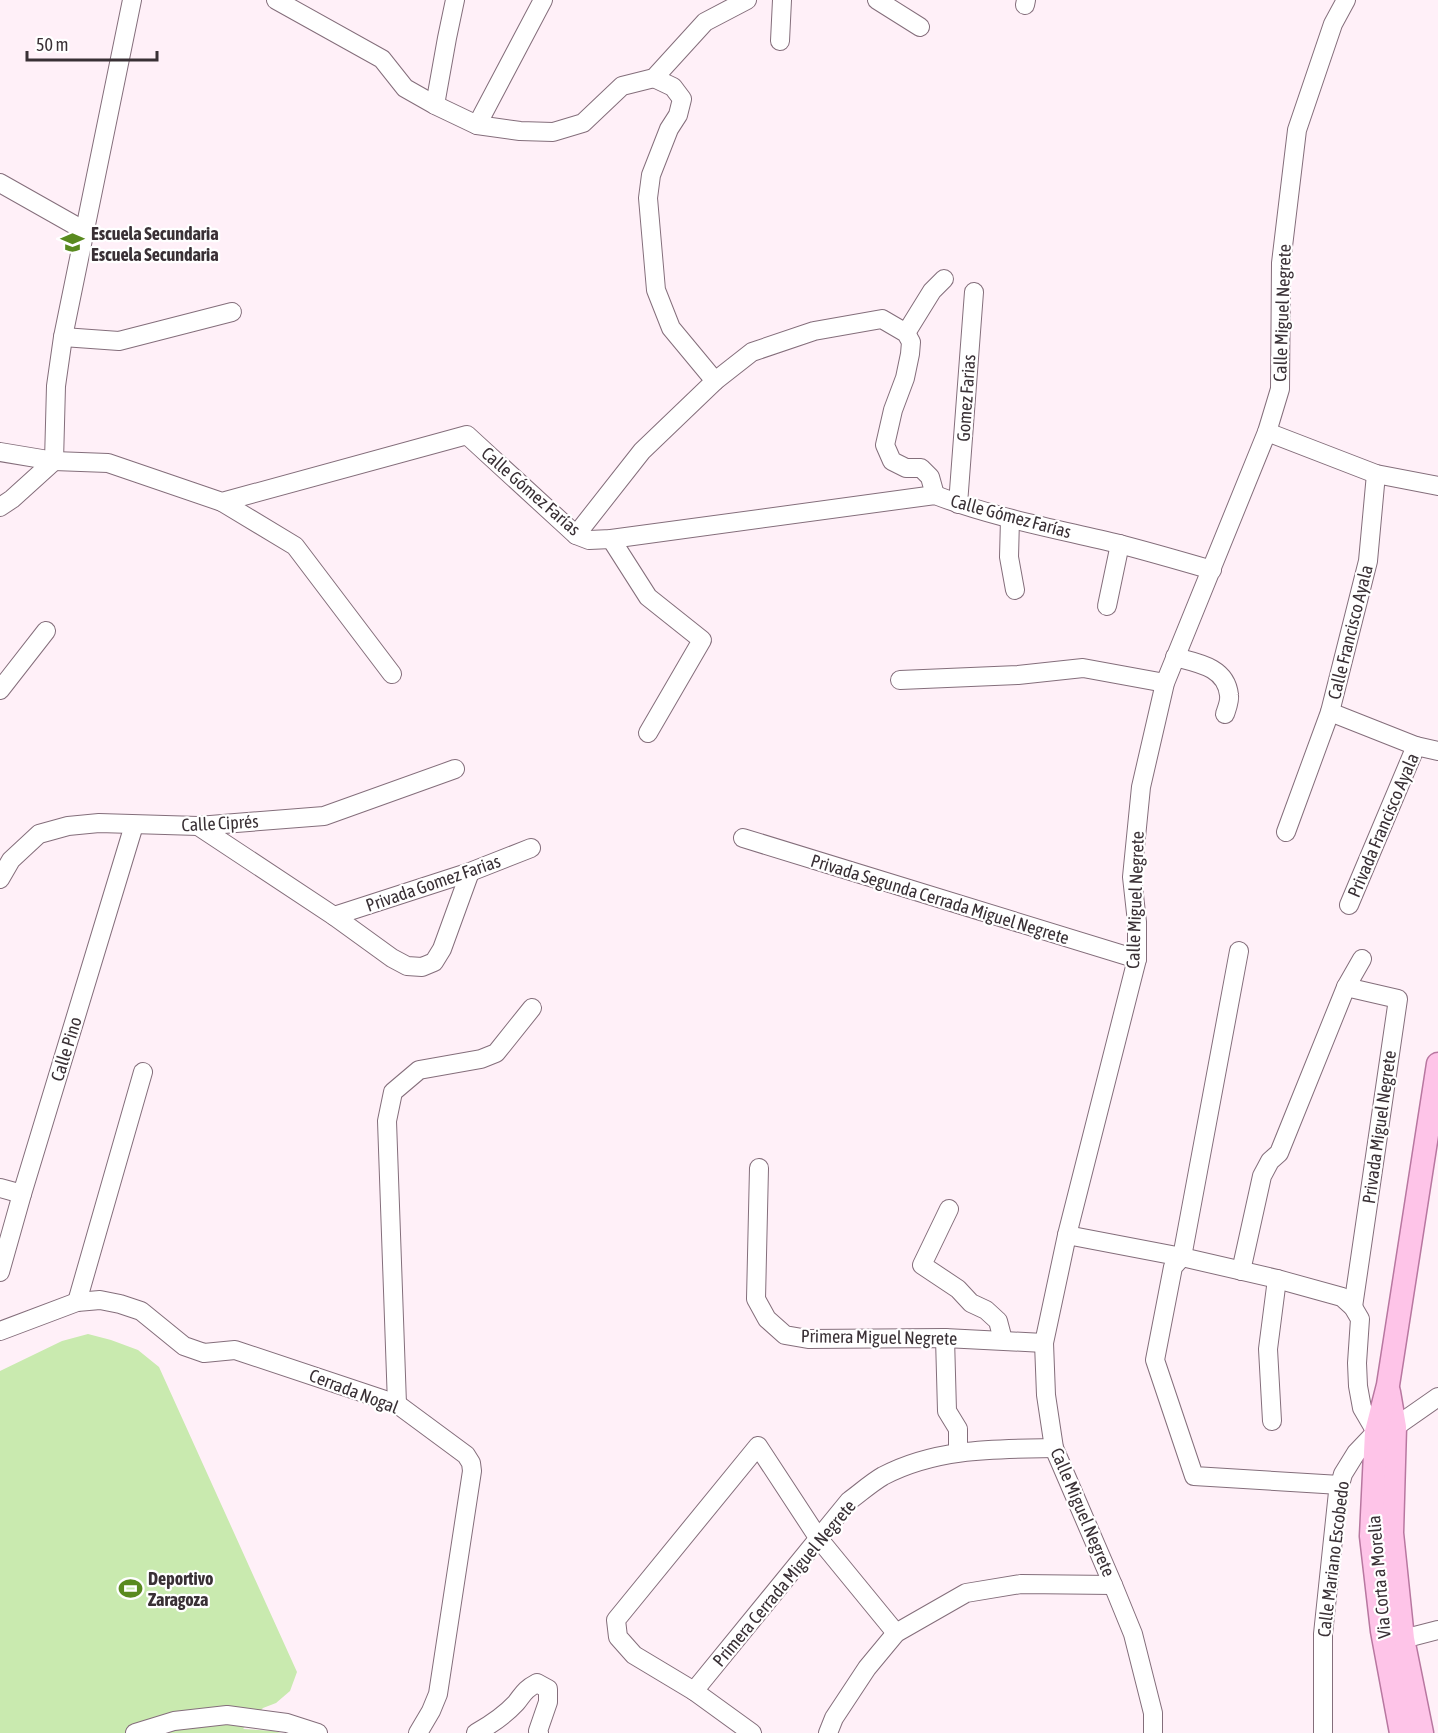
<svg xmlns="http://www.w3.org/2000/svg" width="1438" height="1733" font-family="'Asap Condensed',sans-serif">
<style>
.green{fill:#c9eaaf}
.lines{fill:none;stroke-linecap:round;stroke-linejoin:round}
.minor-casing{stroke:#846e7b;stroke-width:20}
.major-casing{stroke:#b877a0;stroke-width:25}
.minor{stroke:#fff;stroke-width:18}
.major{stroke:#fec4e8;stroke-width:22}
.labels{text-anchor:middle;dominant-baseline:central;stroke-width:4.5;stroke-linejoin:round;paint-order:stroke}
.poi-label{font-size:18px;font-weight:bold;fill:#393035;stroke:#fff;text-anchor:start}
.street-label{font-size:18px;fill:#393035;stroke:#fff}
</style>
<rect width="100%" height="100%" fill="#fff0f8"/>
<path class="green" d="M88 1334 111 1340 138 1350 159 1367 297 1672 290 1691 276 1703 263 1708 243 1729 274 1731 281 1733H0V1371L62 1341Z"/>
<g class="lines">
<defs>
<g id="minor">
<path d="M276 0 382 59 405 88 435 105 477 125 520 131 553 132 583 123 622 86 654 78 705 22 747 0"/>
<path d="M877 0 920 27"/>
<path d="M1025 5 1026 0"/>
<path d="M780 41 782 0"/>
<path d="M654 78 673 87 682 99 678 115 669 129 651 175 648 198 656 290 671 328 715 381"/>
<path d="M435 105 447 38 455 0"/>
<path d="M477 125 543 0"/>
<path d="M0 183 85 231"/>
<path d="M906 333 932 291 944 279"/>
<path d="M63 337 119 341 232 312"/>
<path d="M1267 432 1376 474 1438 486"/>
<path d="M0 452 54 461 108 463 222 502 467 435 576 535 589 540 611 539 935 495C995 518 1057 529 1119 544 1150 552 1181 561 1212 570"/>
<path d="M222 502 295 546 392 674"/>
<path d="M958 504 974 292"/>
<path d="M0 507 12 499 54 461 56 386 63 337 132 0"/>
<path d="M1010 519 1009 557 1015 590"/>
<path d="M576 535 642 451 715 381 752 352 814 331 882 319 906 333 911 342 910 354 905 378 893 410 885 445 892 461 906 468H921L930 477 935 495"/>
<path d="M611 539 648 597 702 640 648 733"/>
<path d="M1107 606 1120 544"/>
<path d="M1175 657C1198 663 1226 667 1229 695 1230 701 1227 708 1225 714"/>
<path d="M900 680 1018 675 1083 668 1165 683"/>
<path d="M0 690 46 631"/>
<path d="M1330 712 1416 746 1438 751"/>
<path d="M198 826 334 916 392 958 407 966 422 967 434 962 442 949 470 872"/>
<path d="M1286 832 1330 712 1368 561 1376 474"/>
<path d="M743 838 1137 959"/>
<path d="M0 879 11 860 39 834 68 826 99 823 198 826 324 816 455 769"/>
<path d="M1349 905 1416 746"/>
<path d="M334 916 470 872 531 848"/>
<path d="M1239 951 1182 1257 1173 1267 1155 1360 1194 1476 1340 1485"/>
<path d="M1346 987 1398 999 1353 1307"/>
<path d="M759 1168 756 1299 767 1319 785 1335 808 1339 945 1338 1044 1343"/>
<path d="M0 1188 22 1194"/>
<path d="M949 1209 922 1265 958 1289 971 1303 986 1310 998 1321 1003 1340"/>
<path d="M1067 1235 1182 1257 1277 1279 1342 1297 1353 1307 1360 1319 1357 1363 1358 1386 1362 1408 1376 1432"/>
<path d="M1241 1271 1262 1176 1270 1161 1279 1153 1346 987 1362 959"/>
<path d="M0 1272 22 1194 134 825"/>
<path d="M77 1302 143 1072"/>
<path d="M0 1331 77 1302 100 1300 120 1304 141 1311 184 1346 204 1353 235 1350 397 1404 466 1455 471 1463 472 1471 438 1694 431 1711 418 1733"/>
<path d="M945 1338 947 1411 958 1429V1452"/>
<path d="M397 1404 387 1121 393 1092 419 1070 481 1059 496 1053 532 1008"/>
<path d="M1272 1421 1268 1349 1277 1279"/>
<path d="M1403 1639 1438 1630"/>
<path d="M694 1691 849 1501C860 1493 871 1483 883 1476 936 1448 995 1449 1054 1448"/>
<path d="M135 1733 174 1721 227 1715 287 1723 318 1733"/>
<path d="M476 1733C490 1725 504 1716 516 1703 524 1693 524 1690 537 1683L548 1689V1702L538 1731 539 1733"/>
<path d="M752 1733 694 1691 634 1655 618 1637 616 1620 758 1446 819 1539 896 1633"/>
<path d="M828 1733 834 1718 867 1668 896 1633 966 1593 1021 1584 1113 1585"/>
<path d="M1153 1733V1713L1133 1634 1113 1585 1054 1448 1046 1395 1044 1343 1067 1235 1137 959V922L1132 877 1141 787 1165 683 1267 432 1280 389 1281 263 1297 130 1333 24 1346 0"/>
<path d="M1323 1733V1634L1338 1492 1343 1474 1356 1453 1376 1432 1395 1427 1438 1397"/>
</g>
<g id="major">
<path d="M1389 1392 1395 1427 1392 1533 1403 1639 1422 1733"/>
<path d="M1401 1733 1382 1631 1371 1536 1376 1432 1388 1385 1438 1064"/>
</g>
</defs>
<use href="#minor" class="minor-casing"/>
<use href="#major" class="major-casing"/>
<use href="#minor" class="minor"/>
<use href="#major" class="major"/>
</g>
<defs>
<symbol id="school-bare" viewBox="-9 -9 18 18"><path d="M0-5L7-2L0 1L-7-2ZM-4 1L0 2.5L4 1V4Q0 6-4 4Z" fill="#598a1f" stroke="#fff" stroke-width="2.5" paint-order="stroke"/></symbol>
<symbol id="stadium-bare" viewBox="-9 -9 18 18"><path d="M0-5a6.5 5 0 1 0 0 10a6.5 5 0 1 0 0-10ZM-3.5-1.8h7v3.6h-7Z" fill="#598a1f" stroke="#fff" stroke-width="2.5" paint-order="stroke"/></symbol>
</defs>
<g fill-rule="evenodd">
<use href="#school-bare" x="56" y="226" width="33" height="33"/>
<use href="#stadium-bare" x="114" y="1572" width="33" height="33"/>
</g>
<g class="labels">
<g class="poi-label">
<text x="91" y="233">Escuela Secundaria<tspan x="91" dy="21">Escuela Secundaria</tspan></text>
<text x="148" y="1578">Deportivo<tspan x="148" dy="21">Zaragoza</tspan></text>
</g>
<g class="street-label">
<text transform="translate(1282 313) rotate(-88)">Calle Miguel Negrete</text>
<text transform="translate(966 398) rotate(-86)">Gomez Farias</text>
<text transform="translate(531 491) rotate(41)">Calle Gómez Farías</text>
<text transform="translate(1011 516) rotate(15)">Calle Gómez Farías</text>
<text transform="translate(1350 632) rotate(-76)">Calle Francisco Ayala</text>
<text transform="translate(220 823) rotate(-3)">Calle Ciprés</text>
<text transform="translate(1383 825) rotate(-67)">Privada Francisco Ayala</text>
<text transform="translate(433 883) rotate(-19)">Privada Gomez Farias</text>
<text transform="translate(940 899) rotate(17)">Privada Segunda Cerrada Miguel Negrete</text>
<text transform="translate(1135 900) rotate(-88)">Calle Miguel Negrete</text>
<text transform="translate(66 1049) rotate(-73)">Calle Pino</text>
<text transform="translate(1379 1127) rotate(-82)">Privada Miguel Negrete</text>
<text transform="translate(879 1337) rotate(1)">Primera Miguel Negrete</text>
<text transform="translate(354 1391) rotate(21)">Cerrada Nogal</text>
<text transform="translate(1083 1512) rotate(67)">Calle Miguel Negrete</text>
<text transform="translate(1333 1559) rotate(-83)">Calle Mariano Escobedo</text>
<text transform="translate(1379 1577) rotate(-95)">Via Corta a Morelia</text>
<text transform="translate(784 1583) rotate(-50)">Primera Cerrada Miguel Negrete</text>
</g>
</g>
<path d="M27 51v9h130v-9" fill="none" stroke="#393035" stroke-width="3"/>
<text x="36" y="51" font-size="18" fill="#393035" stroke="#ffffff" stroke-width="4.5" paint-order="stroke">50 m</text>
</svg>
